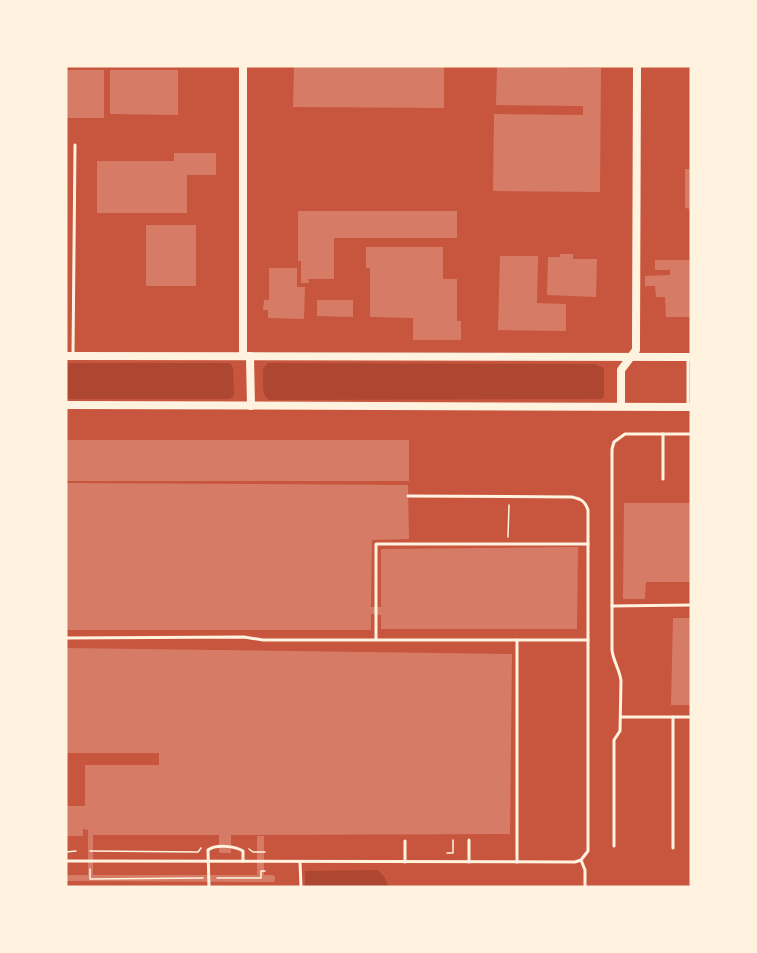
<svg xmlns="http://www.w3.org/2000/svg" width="757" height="953" font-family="Rubik,sans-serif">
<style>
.green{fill:#ae4732}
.building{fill:#d67c66}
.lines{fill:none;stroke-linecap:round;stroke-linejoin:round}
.path{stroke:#fff3e0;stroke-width:1.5}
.service{stroke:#fff3e0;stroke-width:3}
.tertiary{stroke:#fff3e0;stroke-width:8}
</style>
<rect width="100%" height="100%" fill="#c8553d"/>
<g class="green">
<path d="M66 363H228L231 364 233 368 234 394 233 397 229 399H66Z"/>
<path d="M268 363 595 364 604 368V397L601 399 270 400C260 396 264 380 263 370L265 366Z"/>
<path d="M378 870 385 878 388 887H305V871Z"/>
</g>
<g class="building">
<path d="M294 66H444V108L293 107Z"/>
<path d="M497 67 601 68 600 192 493 191 494 114 583 115V106L496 105Z"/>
<rect x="66" y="70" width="38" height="48"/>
<path d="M110 70H178V115L110 114Z"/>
<path d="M174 153H216V175H187V213H97V161H174Z"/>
<path d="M685 169H691V209L685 208Z"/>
<path d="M298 211H457V238H334V279H308L309 283H301V261H298Z"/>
<rect x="146" y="225" width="50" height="61"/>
<path d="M366 247H443V279H457V321H461V340H413V318L370 317V268H366Z"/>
<path d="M560 254H573V259H597L596 297 547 295 548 257H560Z"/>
<path d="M500 256H538L537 303 566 304V331L498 330Z"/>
<path d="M655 260H691V317H666L665 297H656L655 286H645V276L670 275V270H655Z"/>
<path d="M269 268H297V287H305L304 319 268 318V310H263L264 300H269Z"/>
<path d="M317 300H353V317L317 316Z"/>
<rect x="66" y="440" width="343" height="41"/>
<path d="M66 483 408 485 409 539 372 540 371 607H381V549L578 547 577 629H381V615L371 614V630H66Z"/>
<path d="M624 503H691V582H646L645 599H623Z"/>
<path d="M673 618H691V705H671Z"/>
<path d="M66 648 512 654 510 834 231 835V853H221L219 852V835H93V875H257V836H264V875H272L275 876V880L274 882 66 881V875H88V830L83 829V836H66V806H85V765H159V753H66Z"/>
</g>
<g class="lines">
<g class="path">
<path d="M508 537 509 505"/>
<path d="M249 849 253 852H265"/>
<path d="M90 851 198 852 201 848"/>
<path d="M66 852 76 851"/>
<path d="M447 853H453V840"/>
<path d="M90 869V879L203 878"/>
<path d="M217 878H261V871H265"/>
</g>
<g class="service">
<path d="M73 354 75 145"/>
<path d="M688 358V405"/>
<path d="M663 479V434"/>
<path d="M612 606 691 605"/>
<path d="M66 638 244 637 263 640H588"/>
<path d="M376 639V544H588"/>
<path d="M621 717H691"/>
<path d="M673 717V848"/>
<path d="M405 841V862"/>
<path d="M614 846V740L620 731 621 681C620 670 613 661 612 650V449L614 442 625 434H691"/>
<path d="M581 860 585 870V887"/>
<path d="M66 861 575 862 581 860 588 851V510C585 501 581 499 572 497L408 496"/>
<path d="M300 862 301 887"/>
<path d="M469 862V840"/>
<path d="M517 862V640"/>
<path d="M209 887 208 850C216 844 235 846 243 851V861"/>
</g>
<g class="tertiary">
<path d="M243 66V356"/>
<path d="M66 356 691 357"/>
<path d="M250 356 251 406"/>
<path d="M66 405 691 407"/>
<path d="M621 406V370L636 350V343L637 66"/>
</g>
</g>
<rect width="757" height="953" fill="none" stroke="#fff3e0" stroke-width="135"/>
</svg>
